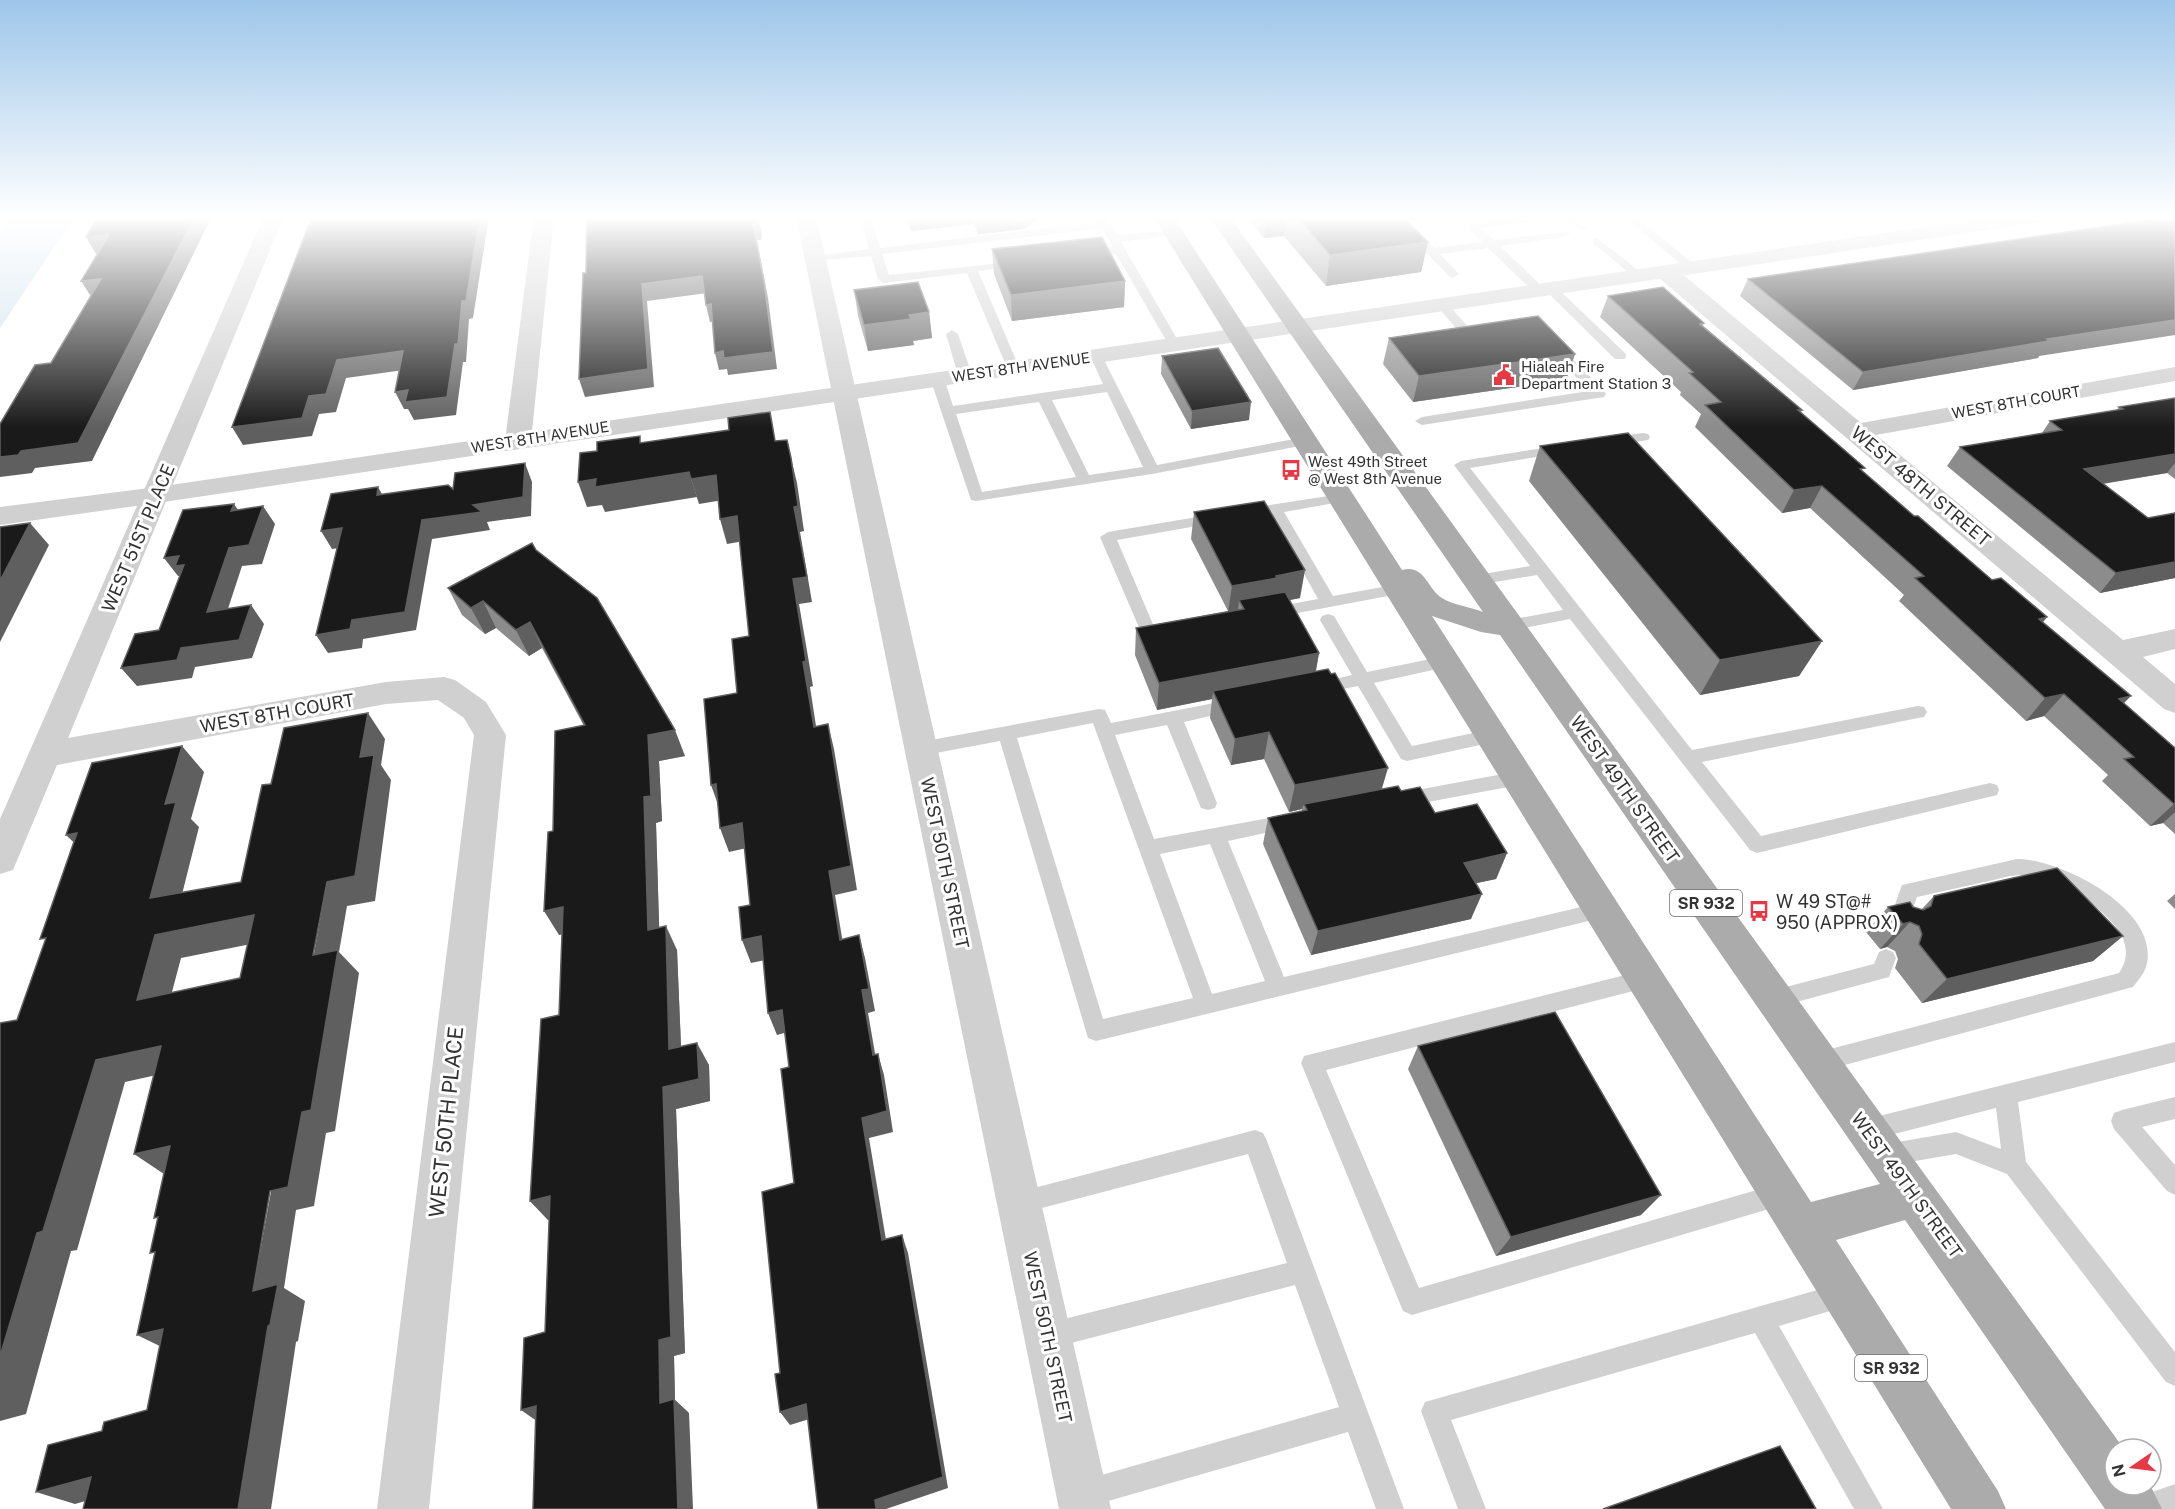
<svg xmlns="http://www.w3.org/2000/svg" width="2175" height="1509" font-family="'Public Sans',sans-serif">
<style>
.water{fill:#cfe2ee}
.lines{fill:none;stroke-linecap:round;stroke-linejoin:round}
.service{fill:#d0d0d0;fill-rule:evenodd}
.minor{fill:#d0d0d0;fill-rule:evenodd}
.tertiary{fill:#d0d0d0;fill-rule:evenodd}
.primary{fill:#ababab;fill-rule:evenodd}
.wall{fill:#8c8c8c}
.shaded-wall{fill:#5f5f5f}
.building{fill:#1a1a1a;stroke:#5f5f5f;stroke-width:1.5;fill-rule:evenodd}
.labels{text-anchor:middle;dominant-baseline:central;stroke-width:6;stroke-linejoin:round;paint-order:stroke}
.far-poi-label{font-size:15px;fill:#333;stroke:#fff;text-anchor:start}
.far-street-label{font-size:15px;fill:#333;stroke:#fff}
.shield{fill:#fff;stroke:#707070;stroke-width:1.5}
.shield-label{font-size:16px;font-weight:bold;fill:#333}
.street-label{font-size:18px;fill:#333;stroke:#fff}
.poi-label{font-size:18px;fill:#333;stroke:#fff;text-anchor:start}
.near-street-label{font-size:21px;fill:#333;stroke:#fff}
</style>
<rect width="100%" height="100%" fill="#fff"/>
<path class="water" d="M12 216H75L0 328V232Z"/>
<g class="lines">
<g class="service">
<path d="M860 216H870L880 248 1098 222 1095 216H1105L1117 235 1177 230 1179 232 1173 235 1121 242 1180 344 1174 348 1170 347 1116 254 1086 257 1080 254 1086 251 1113 247 1102 228 882 254 889 275 1021 261 1023 263 1017 266 978 271 1019 367 1013 371 1008 370 967 273 884 283 878 279 871 256 811 261V257L815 256 869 249Z"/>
<path d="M1525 216H1553L1548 219 1481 228 1494 240 1568 232 1570 234 1564 237 1500 246 1544 288V294H1536L1488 248 1440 254 1459 274 1453 278 1449 276 1405 231 1411 228 1415 229 1434 248 1482 242 1468 228V224Z"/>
<path d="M1563 216H1574L1588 228 1582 231Z"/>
<path d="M1624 216H1635L1696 266V270H1688Z"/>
<path d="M1597 238 1643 274V278H1635L1593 243V239Z"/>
<path d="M1551 285 1555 286 1625 353 1626 356 1625 359H1615L1547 292 1545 289Z"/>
<path d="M1442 301 1446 302 1476 336H1483L1485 339 1483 342 1469 343 1436 305Z"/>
<path d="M952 330 958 334 972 375 970 378 965 379 958 375 946 334Z"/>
<path d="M1555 344 1559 345 1604 391 1606 394 1604 397 1422 425 1415 421 1422 417 1589 391 1551 351 1549 348 1551 345Z"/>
<path d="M1096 352 1102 356 1157 465 1305 437 1312 441 1305 445 1152 474 976 501 971 500 930 378 932 375H942L944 378 953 406 1103 384 1090 356ZM1107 392 1143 467 1089 475 1052 400ZM1039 402 1076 477 982 492 956 414Z"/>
<path d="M1643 433 1648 434 1650 437 1648 440 1610 446 1603 442 1610 438Z"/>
<path d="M1562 445 1567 446 1569 449 1567 452 1470 468 1692 750 1918 706 1924 707 1927 712 1924 717 1918 718 1702 762 1761 836 1990 783 1997 785 1999 790 1997 795 1757 853 1750 850 1570 619 1509 631 1503 629 1501 625 1503 621 1563 610 1537 575 1477 585 1469 580 1477 575 1530 566 1454 465 1461 461Z"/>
<path d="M1341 494 1346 495 1348 498 1346 501 1284 512 1333 596 1399 584 1405 585 1407 589 1405 593 1399 594 1271 618 1265 617 1263 613 1265 609 1318 599 1271 514 1245 519 1238 514 1245 509Z"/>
<path d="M1215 514 1220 516 1222 519 1220 522 1117 540 1155 629H1170L1172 633 1170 637 1150 641 1144 639 1100 537 1108 532Z"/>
<path d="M1328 614 1334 616 1367 672 1445 656 1451 658 1453 662 1451 666 1374 683 1412 746 1492 729 1498 731 1501 736 1498 741 1407 761 1401 759 1358 686 1318 694 1312 692 1309 688 1312 684 1352 675 1320 620 1322 616Z"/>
<path d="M1235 699 1241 701 1244 705 1241 709 1184 722 1217 803 1215 808 1208 810 1201 808 1199 803 1167 725 1115 735 1154 839 1291 814 1298 816 1300 821 1298 826 1228 841 1284 977 1602 902 1609 904 1612 910 1609 916 1096 1041 1088 1038 1000 741 920 756 914 754 911 749 914 744 920 742 1099 709 1105 710 1111 723ZM1093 723 1193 998 1103 1019 1017 738ZM1210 844 1265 981 1212 994 1160 854Z"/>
<path d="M1519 771 1525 773 1528 778 1525 783 1519 785 1401 807 1394 805 1392 800 1394 795 1401 793Z"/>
<path d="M2017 859C2062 859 2163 911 2146 967 2144 974 2138 980 2133 987L1819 1072 1811 1069 1808 1062 1811 1055 1819 1052 2119 973C2130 958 2127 941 2116 927 2094 900 2056 876 2021 875 2010 875 1999 879 1989 881 1965 886 1941 892 1917 897L1905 930 1898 933 1891 930 1888 924 1902 885Z"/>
<path d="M1886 949 1893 952 1896 958 1889 977 1774 1008 1767 1006 1763 999 1767 992 1774 990 1874 964 1879 952Z"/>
<path d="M1645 970 1652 973 1655 979 1652 985 1645 988 1326 1070 1419 1288 1781 1183 1789 1187 1793 1195 1789 1203 1412 1315 1403 1311 1301 1063 1304 1056Z"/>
<path d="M2175 1042V1062L2018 1102 2026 1162 2175 1352V1386L2166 1382 2007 1174 1956 1154 1886 1166 1878 1163 1874 1155 1878 1147 1886 1144 1956 1132 2001 1149 1996 1108 1867 1141 1859 1138 1856 1130 1859 1122 1867 1119Z"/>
<path d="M2175 1097V1119L2142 1127 2175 1165V1195L2167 1191 2114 1129 2111 1121 2114 1113 2122 1110Z"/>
<path d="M1255 1130 1263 1133 1267 1141 1404 1509H1376L1348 1432 1084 1508 1074 1504 1070 1494 1074 1484 1084 1480 1339 1407 1295 1285 1048 1349 1039 1345 1035 1336 1039 1327 1048 1323 1287 1263 1248 1154 1019 1214 1011 1210 1007 1202 1011 1194Z"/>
<path d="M1845 1282 1854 1286 1858 1295 1854 1304 1779 1326 1883 1509H1854L1755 1333 1451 1420 1486 1509H1458L1421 1411 1425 1402Z"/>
<path d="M2175 1484V1509H2128L2132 1499Z"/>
</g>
<g class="minor">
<path d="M264 216H284L68 738 386 682 444 677 455 680 486 702 506 735 429 1509H377L474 735 464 718 438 700 386 704 57 765 13 870 0 874V819Z"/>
<path d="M534 216H554L531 441 527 446 518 449 509 446 505 441Z"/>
<path d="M796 216H816L1111 1509H1059Z"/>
<path d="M1666 266 1674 267 1861 423 2175 367V381L1876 435 2123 640 2175 629V649L2143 657 2175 684V713L2164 709 1658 277 1655 272 1658 267Z"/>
</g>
<path class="tertiary" d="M2001 216H2051L2048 220 2041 222 157 503 0 525V507L157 487Z"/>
<path class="primary" d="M1153 216H1173L1402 570C1425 564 1427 589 1442 598 1453 605 1471 607 1483 612L1209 216H1229L2124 1449H2115V1485H2150L2162 1509H2105L1905 1220 1836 1240 1998 1491 2006 1509H1951ZM1432 616 1481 632 1500 635 1880 1184 1811 1202Z"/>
</g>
<g class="wall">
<path d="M906 216H1041L1024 229 978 234 974 224 911 231Z"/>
<path d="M1248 216H1438V217L1407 221 1428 242 1421 272 1326 286 1284 236 1264 238Z"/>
<path d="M1742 216H1782L1748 220Z"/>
<path d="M992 249 1125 281 1124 307 1012 321 994 274Z"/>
<path d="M1748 279 2039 356 2038 358 1853 390 1740 296Z"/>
<path d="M854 290 929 312 932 338 913 341 914 345 868 351 858 316Z"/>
<path d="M1608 296 1704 323 1703 326 1802 410 1801 412 1863 472 1914 516 1992 580 2047 617 2043 622 2124 703 2175 748V834L2163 823 2150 826 2102 781 2108 775 2044 716 2026 721 1899 601 1904 595 1810 508 1782 513 1695 427 1701 414 1680 395 1681 392 1600 317Z"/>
<path d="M1389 338 1575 354 1566 380 1413 402 1383 364Z"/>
<path d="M1162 356 1249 420 1191 429 1161 374Z"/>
<path d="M2175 398V479L2167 473 2103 484 2148 518 2175 513V578L2100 593 1947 466 1960 447 2042 433 2050 421 2117 410 2119 407Z"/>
<path d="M1540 446 1822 641 1799 676 1700 695 1529 481Z"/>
<path d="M1194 512 1300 598 1289 600 1319 653 1316 671 1382 789 1401 791 1435 813 1507 853 1496 879 1476 883 1471 919 1311 955 1263 844 1268 818 1302 811V809L1289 812 1264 759 1231 765 1210 718 1212 699 1157 710 1135 655 1136 628 1228 611 1191 539Z"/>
<path d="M536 550 685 756 659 761 662 821 656 823 659 927 677 950 681 1046 709 1065 710 1101 676 1109 685 1353 674 1356 675 1400 689 1413 545 1332 549 1220H548L530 1201 559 1015 562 934 559 935 553 831 584 726 542 648 529 656 496 628 485 634 462 615 448 588Z"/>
<path d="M2175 894V909L2167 901Z"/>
<path d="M1934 896 2123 936 2093 961 1922 1003 1895 968 1898 959 1895 951 1887 947 1880 949 1866 932 1888 907H1913L1921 910Z"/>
<path d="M1418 1046 1641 1215 1496 1256 1408 1069Z"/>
</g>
<g class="shaded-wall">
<path d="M195 216H212L92 461 35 468 32 473 0 477V457L21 451Z"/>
<path d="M480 216H489L473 318 469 319 466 362H463L456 415 414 420 408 409H404L395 392 462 301Z"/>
<path d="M758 216 762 234 761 240H757L768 298 777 369 728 375 727 369 719 370 715 353 753 224Z"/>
<path d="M909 216H973L974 224 911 231Z"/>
<path d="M977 216H1041L1024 229 978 234Z"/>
<path d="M1267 216H1287L1284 236 1264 238Z"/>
<path d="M1378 216H1438V217L1377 224Z"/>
<path d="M1686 216H1705L1684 219Z"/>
<path d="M1750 216H1782L1748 220Z"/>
<path d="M109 235 119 251 96 254 86 237Z"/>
<path d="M1428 242 1421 272 1326 286 1330 255Z"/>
<path d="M702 276 707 293 647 301 654 387 585 397 579 379 642 284Z"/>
<path d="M101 279 92 298 81 281Z"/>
<path d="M1125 281 1124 307 1012 321 1011 295Z"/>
<path d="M711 304 715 321 710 322 706 305Z"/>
<path d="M929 312 932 338 913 341 914 345 868 351 864 325 909 315Z"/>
<path d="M2175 320V335L2039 356 2038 358 1853 390 1863 372 2047 339Z"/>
<path d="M403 351 411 369 346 378 336 412 319 414 312 436 243 445 232 427 309 396 337 360Z"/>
<path d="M1575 354 1566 380 1413 402 1419 376Z"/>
<path d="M1251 402 1249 420 1191 429 1192 411Z"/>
<path d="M2175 454V463L2167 473 2069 489 2084 469Z"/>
<path d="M791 458 797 483 804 531 800 532 812 602 799 604 813 686 810 687 820 752 814 727 803 662 793 579 794 507Z"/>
<path d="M525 463 532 482 531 516 487 522 490 530 432 539 416 630 363 639 362 648 328 653 316 635 352 620 422 520 473 505Z"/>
<path d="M689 472 697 497 605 512 602 505 587 507 578 482 596 479Z"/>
<path d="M716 475 723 500 699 504 691 479Z"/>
<path d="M1822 486 1810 508 1782 513 1794 490Z"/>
<path d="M378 487 388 505 377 495Z"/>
<path d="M234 504 246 522 231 511Z"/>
<path d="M263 506 275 524 262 564 242 566 221 630 207 612 229 548Z"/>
<path d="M737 516 744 541 727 544 720 519Z"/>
<path d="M30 523 49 545 0 642V581Z"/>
<path d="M342 528 353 546 332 549 321 531Z"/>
<path d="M179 556 193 574 178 576 164 558Z"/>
<path d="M2175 562V578L2100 593 2116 573Z"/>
<path d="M1305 570 1300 598 1244 609 1239 600 1238 611 1228 613 1232 586 1276 576Z"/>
<path d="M483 601 496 628 485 634 471 608Z"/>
<path d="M251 605 264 624 252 658 195 667 192 678 137 686 121 668 181 648Z"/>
<path d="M2047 617 2028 640 2039 619Z"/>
<path d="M530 622 542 648 529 656 516 630Z"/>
<path d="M1822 641 1799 676 1700 695 1720 660Z"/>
<path d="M1319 653 1314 680 1213 691 1212 699 1157 710 1159 683Z"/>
<path d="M2064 694 2044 716 2026 721 2045 698Z"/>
<path d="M2131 696 2109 718 2119 699Z"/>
<path d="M368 713 385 739 381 765 391 780 375 901 347 906 339 952 359 973 335 1131 326 1133 314 1206 296 1210 284 1288 305 1301 298 1341 296 1342 271 1509H238L253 1291 327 882 360 757Z"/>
<path d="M828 724 834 749 857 890 835 895 846 962 840 940 829 871Z"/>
<path d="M675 730 685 756 659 761 662 821 656 823 660 953 648 930 644 797 648 735Z"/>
<path d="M1269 732 1264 759 1231 765 1235 739Z"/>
<path d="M182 746 204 772 191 819 199 827 175 922 150 898 165 804Z"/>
<path d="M1388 768 1380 795 1304 804 1302 809 1289 812 1295 785Z"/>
<path d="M716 784 720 810 711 785Z"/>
<path d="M2174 804H2175V812L2163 823 2150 826Z"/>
<path d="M742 823 751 847 729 852 720 828Z"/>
<path d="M77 833 92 860 66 835Z"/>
<path d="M1507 853 1496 879 1454 888 1464 863Z"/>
<path d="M1482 894 1471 919 1311 955 1318 931Z"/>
<path d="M563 907 577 931 559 935 544 911Z"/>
<path d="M254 915 276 939 181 958 164 1022 137 1000 155 935Z"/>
<path d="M1910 922 1887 947 1880 949 1903 924Z"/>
<path d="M666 926 677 950 682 1071 669 1049Z"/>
<path d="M859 935 865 958 875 1011 868 1013 879 1076 873 1055 862 990Z"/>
<path d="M761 936 770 959 751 963 742 940Z"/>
<path d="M2123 936 2093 961 1922 1003 1947 979Z"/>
<path d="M782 1010 791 1031 777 1035 768 1013Z"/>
<path d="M697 1043 709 1065 710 1101 676 1109 685 1353 674 1356 675 1400 689 1413 693 1509H678L660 1403 659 1340 663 1087Z"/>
<path d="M161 1046 188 1068 125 1082 77 1250 71 1251 26 1414 0 1421V1356L37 1233 96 1060Z"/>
<path d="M878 1054 884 1075 893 1132 869 1138 889 1258 882 1240 862 1118Z"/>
<path d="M170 1146 164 1174 134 1154Z"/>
<path d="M1661 1195 1641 1215 1496 1256 1511 1237Z"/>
<path d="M550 1196 567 1216 548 1220 530 1201Z"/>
<path d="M902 1235 908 1253 948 1488 886 1509H876L875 1500Z"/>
<path d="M163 1329 170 1351 137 1335Z"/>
<path d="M806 1404 816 1417 790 1425 780 1412Z"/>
<path d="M536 1406 541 1424 521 1410Z"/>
<path d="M91 1477 127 1489 75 1504 36 1492Z"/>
</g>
<g class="building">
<path d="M98 216H195L78 443 21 451 18 455 0 457V424L35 365 51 363 101 279 81 281 109 235 86 237Z"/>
<path d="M312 216H480L466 301H462L458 344H455L447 397 405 402 408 390 395 392 403 351 337 360 326 394 309 396 302 418 232 427Z"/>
<path d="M587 216H758V223L753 224 764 281 773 352 724 358 723 351 715 353 711 304 706 305 702 276 642 284 648 369 579 379 583 273H586Z"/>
<path d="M1296 216H1402L1428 242 1330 255Z"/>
<path d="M2175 216V320L2047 339 2049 341 1863 372 1748 279Z"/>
<path d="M1102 237 1125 281 1011 295 992 249Z"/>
<path d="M918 282 929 312 909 315 911 319 864 325 854 290Z"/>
<path d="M1663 287 1704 323 1700 324 1802 410H1798L1865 468 1860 469 1914 516H1918L1992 580 2001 578 2047 617 2039 619 2131 696 2119 699 2175 748V804H2174L2124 759 2134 757 2064 694 2045 698 1915 578 1924 576 1822 486 1794 490 1705 405 1721 402 1689 373 1693 372 1608 296Z"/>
<path d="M1538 316 1575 354 1419 376 1389 338Z"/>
<path d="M1218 348 1251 402 1192 411 1162 356Z"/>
<path d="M2175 398V454L2084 469 2148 518 2175 513V562L2116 573 1960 447 2062 430 2050 421 2123 409 2119 407Z"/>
<path d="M770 412 775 441 787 440 791 458 798 506 794 507 807 577 793 579 806 661 803 662 814 727 828 724 851 866 829 871 840 940 859 935 869 989 862 990 873 1055 878 1054 887 1111 862 1118 882 1240 902 1235 943 1477 875 1500 876 1509H818L806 1404 780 1412 775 1374 780 1373 762 1192 794 1183 781 1069 789 1067 782 1010 768 1013 761 936 742 940 739 907 750 905 742 823 720 828 716 784 711 785 704 699 737 693 732 639 749 636 737 516 720 519 716 475 691 479 689 472 595 487 596 479 578 482 580 453 597 451V442L640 436V443L729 430 728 418Z"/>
<path d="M1628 433 1822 641 1720 660 1540 446Z"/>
<path d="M525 463 523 497 473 505 482 512 422 520 405 612 352 620 350 629 316 635 342 528 321 531 331 494 378 487 377 495 448 485 453 489 455 473Z"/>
<path d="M1264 501 1305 570 1276 576 1277 578 1232 586 1194 512Z"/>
<path d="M234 504 231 511 263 506 249 545 229 548 207 612 251 605 239 640 181 648 177 660 121 668 135 634 159 630 184 565 175 566 179 556 164 558 183 510Z"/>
<path d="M30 523 0 581V527Z"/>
<path d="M532 543 536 550 597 598 675 730 648 735 651 796 644 797 648 930 666 926 669 1049 697 1043 699 1079 663 1087 671 1337 659 1340 660 1403 674 1399 678 1509H533L536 1406 521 1410 524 1338 545 1332 550 1196 530 1201 541 1019 559 1015 563 907 544 911 548 832 553 831 555 731 585 725 530 622 516 630 483 601 471 608 448 588Z"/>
<path d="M1285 592 1319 653 1159 683 1136 628 1244 609 1239 600Z"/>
<path d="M1328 669 1331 674 1335 673 1388 768 1295 785 1269 732 1235 739 1213 691Z"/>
<path d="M368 713 360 757 374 755 355 876 327 882 313 955 338 950 311 1110 302 1112 288 1187 270 1191 253 1291 278 1284 270 1325 268 1326 238 1509H83L91 1477 36 1492 48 1445 102 1431 104 1422 147 1410 163 1329 137 1335 155 1252 150 1253 158 1217 154 1218 170 1146 134 1154 161 1046 96 1060 43 1231 37 1233 0 1356V1023L17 1020 46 938 40 939 77 833 66 835 92 763 182 746 165 804 176 802 150 898 241 882 262 785 271 784 284 728ZM254 915 240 978 137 1000 155 935Z"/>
<path d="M1398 786 1401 791 1420 787 1435 813 1477 804 1507 853 1464 863 1482 894 1318 931 1268 818 1307 810 1304 804Z"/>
<path d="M2057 868 2123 936 1947 979 1919 944 1922 934 1919 926 1910 922 1903 924 1888 907 1910 902 1913 907 1923 910 1931 906 1934 896Z"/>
<path d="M1555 1012 1661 1195 1511 1237 1418 1046Z"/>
<path d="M1780 1446 1816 1509H1603Z"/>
</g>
<linearGradient id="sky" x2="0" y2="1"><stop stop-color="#9ec6ea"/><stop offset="0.51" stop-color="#fff"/><stop offset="1" stop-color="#fff" stop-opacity="0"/></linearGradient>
<rect width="2175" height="427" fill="url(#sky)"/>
<defs>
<symbol id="civic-bare" viewBox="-9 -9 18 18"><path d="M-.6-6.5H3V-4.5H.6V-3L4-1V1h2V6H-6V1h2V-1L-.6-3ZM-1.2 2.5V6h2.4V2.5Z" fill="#e63946" stroke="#fff" stroke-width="2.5" paint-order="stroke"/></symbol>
<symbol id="bus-bare" viewBox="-9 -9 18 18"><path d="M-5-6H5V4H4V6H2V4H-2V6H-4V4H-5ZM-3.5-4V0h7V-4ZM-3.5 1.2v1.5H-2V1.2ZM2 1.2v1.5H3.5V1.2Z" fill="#e63946" stroke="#fff" stroke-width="2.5" paint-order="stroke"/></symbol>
</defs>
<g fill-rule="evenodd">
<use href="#civic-bare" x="1489" y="360" width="30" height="30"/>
<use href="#bus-bare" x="1276" y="455" width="30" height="30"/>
<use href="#bus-bare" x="1744" y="896" width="30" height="30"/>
</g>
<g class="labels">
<g class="far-poi-label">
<text x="1521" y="366">Hialeah Fire<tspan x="1521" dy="17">Department Station 3</tspan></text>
<text x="1308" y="461">West 49th Street<tspan x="1308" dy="17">@ West 8th Avenue</tspan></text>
</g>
<g class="far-street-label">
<text transform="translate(1021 367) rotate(-8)">WEST 8TH AVENUE</text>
<text transform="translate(2016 402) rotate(-10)">WEST 8TH COURT</text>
<text transform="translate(540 437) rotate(-9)">WEST 8TH AVENUE</text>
</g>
<g class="shield">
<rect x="1670" y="890" width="72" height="26" rx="4.5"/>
<rect x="1855" y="1355" width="72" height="26" rx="4.5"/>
</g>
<g class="shield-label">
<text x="1706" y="903">SR 932</text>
<text x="1891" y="1368">SR 932</text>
</g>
<g class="street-label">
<text transform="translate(1921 486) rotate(40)">WEST 48TH STREET</text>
<text transform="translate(138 538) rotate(-67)">WEST 51ST PLACE</text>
<text transform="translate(277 713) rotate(-10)">WEST 8TH COURT</text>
<text transform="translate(1625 789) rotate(55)">WEST 49TH STREET</text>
<text transform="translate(945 863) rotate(78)">WEST 50TH STREET</text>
<text transform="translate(1907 1185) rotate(54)">WEST 49TH STREET</text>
<text transform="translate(1048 1337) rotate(78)">WEST 50TH STREET</text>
</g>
<g class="poi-label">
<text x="1776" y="901">W 49 ST@#<tspan x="1776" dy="21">950 (APPROX)</tspan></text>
</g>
<g class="near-street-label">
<text transform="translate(446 1122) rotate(-84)">WEST 50TH PLACE</text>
</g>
</g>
<g transform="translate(2133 1467) rotate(256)"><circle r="28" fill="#ffffff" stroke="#adadad" stroke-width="1.5"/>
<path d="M0-4.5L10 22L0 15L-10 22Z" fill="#e63946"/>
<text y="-9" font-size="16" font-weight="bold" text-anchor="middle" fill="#333333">N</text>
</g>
</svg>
